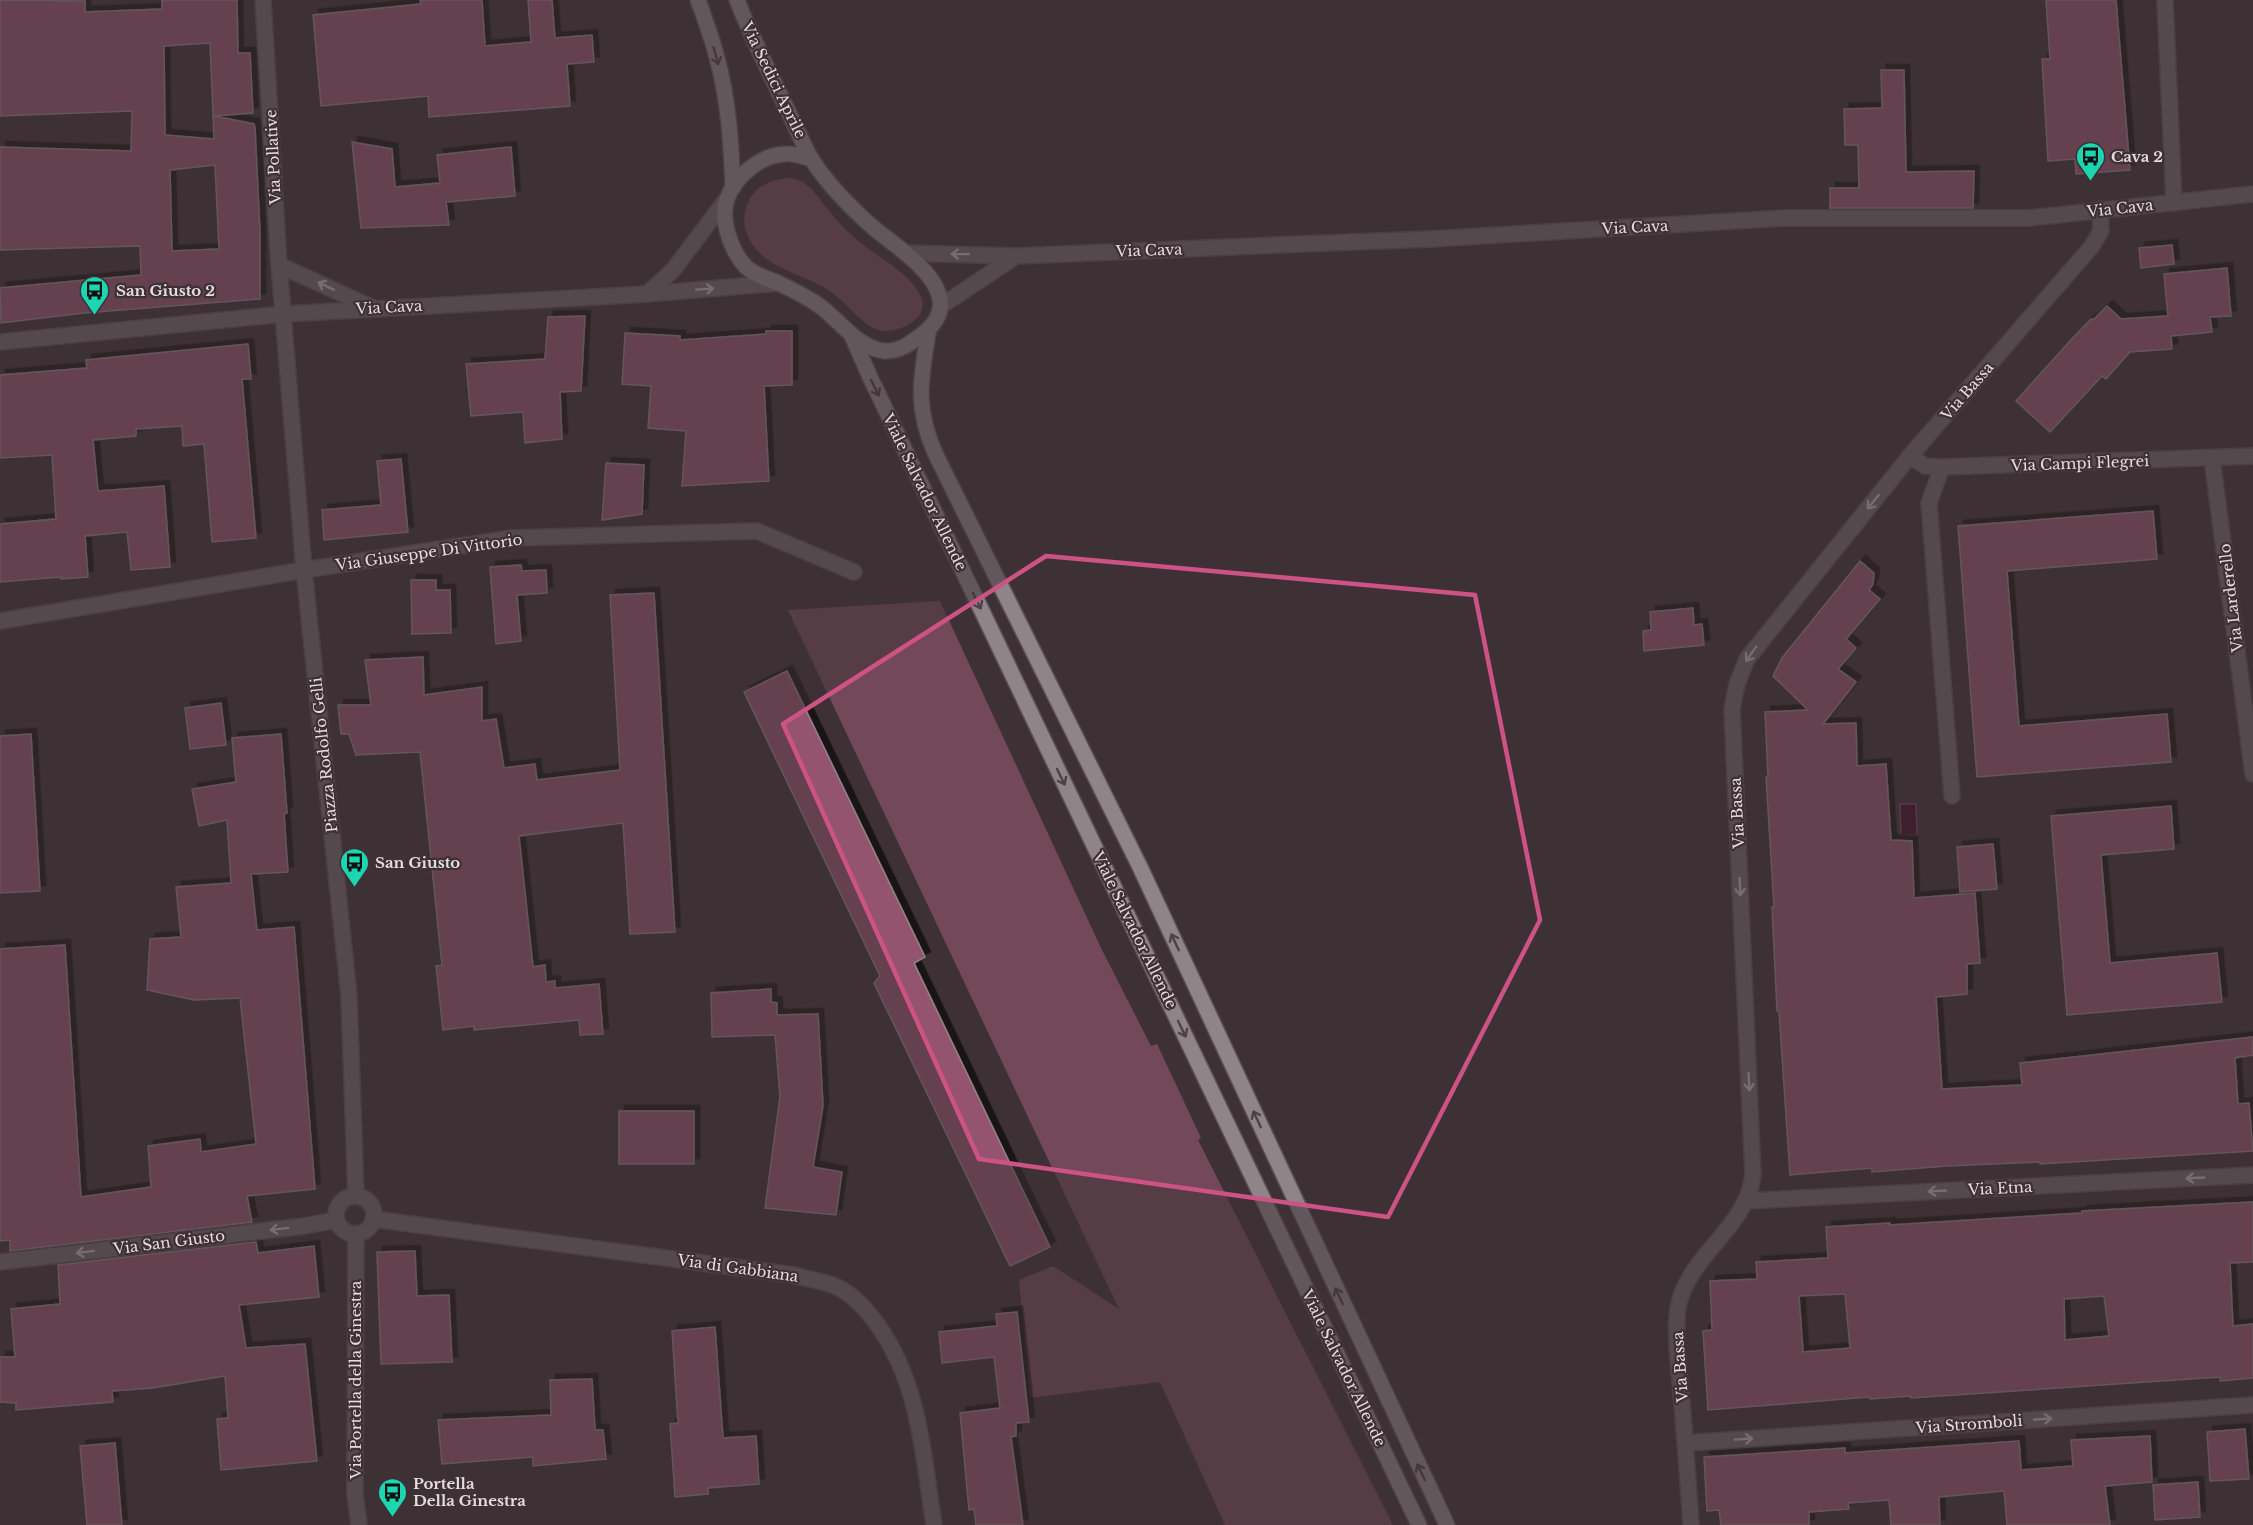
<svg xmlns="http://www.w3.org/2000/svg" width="2253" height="1525" font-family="'Libre Baskerville',serif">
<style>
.green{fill:#73495a}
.water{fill:#420726;stroke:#73475e;stroke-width:1.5}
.building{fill:#94536e;stroke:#918287;stroke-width:1.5;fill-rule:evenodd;filter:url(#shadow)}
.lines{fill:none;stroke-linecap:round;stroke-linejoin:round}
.minor-casing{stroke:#5c5054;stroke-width:18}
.tertiary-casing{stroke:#5c5054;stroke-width:18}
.secondary-casing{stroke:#5c5054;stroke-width:18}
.minor{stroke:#6f686b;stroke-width:15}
.tertiary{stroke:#6f686b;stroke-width:15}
.secondary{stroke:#8f8588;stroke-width:15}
.oneway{stroke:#4e4246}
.oneway2{stroke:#bcb3b6}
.marked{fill:none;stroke:#cc5383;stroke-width:4.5;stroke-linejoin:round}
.labels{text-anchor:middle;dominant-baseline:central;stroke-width:4.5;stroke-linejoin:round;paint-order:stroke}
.street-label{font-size:15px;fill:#e5dcdf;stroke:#3e3135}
.poi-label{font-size:15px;font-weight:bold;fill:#e5dcdf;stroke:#3e3135;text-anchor:start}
</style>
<defs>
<filter id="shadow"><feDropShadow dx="5.5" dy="-5.5" stdDeviation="0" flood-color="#0009"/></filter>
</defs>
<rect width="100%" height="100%" fill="#3e3135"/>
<g class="green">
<path d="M791 178C810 181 818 198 830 212 841 226 855 239 870 250 887 262 915 278 922 300 927 319 902 331 886 331 877 331 868 326 862 320 850 310 841 298 828 290 799 271 758 268 746 231 743 221 744 210 749 200 758 184 773 179 791 178Z"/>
<path d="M940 601 1101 948 1151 1046 1157 1044 1201 1138 1198 1140 1393 1525H1225L1160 1382 1030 1398 1019 1280 1053 1266 1119 1309 788 610Z"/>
</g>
<path class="water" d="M1900 804H1916L1917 835H1901Z"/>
<g class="building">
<path d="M0 0 85 1V12L162 9V0H237L238 53H250L253 113 214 116 254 124 255 128 260 233V299L84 313 1 323 0 288 141 275 140 246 0 250V147L131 151 132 111 0 116ZM210 43 214 139 165 135 164 46ZM215 165 219 249 172 251 170 170Z"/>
<path d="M420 0H482L485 46 531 42 528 0H552L555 38 592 35 594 62 567 64 570 106 429 117 428 96 321 106 313 15 421 4Z"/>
<path d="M2046 0H2116L2130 170 2076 174 2075 159 2048 161 2042 59H2050Z"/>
<path d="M1881 70H1904L1906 172 1974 171 1973 208H1830V188H1859L1858 145H1845L1844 109 1882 108Z"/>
<path d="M352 142 392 149 395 187 440 183 437 155 511 147 515 196 446 202 449 225 361 228Z"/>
<path d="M2172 245 2174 264 2141 268 2139 248Z"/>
<path d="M2227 268 2231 316 2210 317 2212 332 2171 336 2172 349 2130 352 2106 379 2102 376 2050 432 2016 401 2069 342 2091 319H2094L2107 306 2121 319 2168 316 2164 274Z"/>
<path d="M585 316 581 391 560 392 562 439 525 443 523 412 471 416 466 364 545 359 548 317Z"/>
<path d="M766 331H792V385L764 386 769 481 682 486 686 431 648 428 651 386 622 384 625 333 680 336V340L766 334Z"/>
<path d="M248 344 251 379H242L256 538 212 542 204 444 183 446 182 426 136 429V436L93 440 98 491 164 486 170 567 131 570 127 532 85 536 88 577 61 579V577L0 582V524L56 519 52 455 0 458V375L87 368 86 360Z"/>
<path d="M401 459 408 532 324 540 322 510 381 505 377 461Z"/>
<path d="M606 463 644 465 642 514 602 520Z"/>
<path d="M2153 511 2157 559 2007 571 2019 726 2167 714 2171 762 1977 777 1958 526Z"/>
<path d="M1860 561 1874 573 1873 584 1869 590 1880 599 1846 639 1856 648 1838 669 1856 682 1823 724 1856 723 1857 766 1886 764 1891 840 1912 841 1914 898 1975 893 1980 963 1967 964V994L1936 997 1942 1089 2022 1085 2020 1063 2253 1037V1055L2235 1058 2238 1104 2249 1103 2253 1151 2040 1164V1162L1947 1166 1872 1172V1168L1790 1175 1779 1011H1777L1772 907H1774L1766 777H1768L1765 712 1808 710 1773 676 1782 658Z"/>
<path d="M521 565 522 571 546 570 547 593 517 595 521 641 496 644 490 567Z"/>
<path d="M411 580H436V590H450L451 633 412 634Z"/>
<path d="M654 593 675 932 630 934 623 823 519 836 533 967 545 965 546 982 555 981V988L599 984 603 1034 580 1035 579 1020 474 1030V1026L443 1030 436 966 442 965 420 752 356 755 349 734H341L338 705H371L365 660 423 657 424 695 482 687V721L496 719 504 768 535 764 537 780 620 770 610 595Z"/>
<path d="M1693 608 1694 625 1702 624 1704 645 1644 651 1643 631 1651 630 1650 612Z"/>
<path d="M787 671 925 957 914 963 1050 1247 1010 1266 874 983 880 976 744 692Z"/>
<path d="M221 703 226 745 190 749 185 708Z"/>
<path d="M31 734 40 891 0 893V736Z"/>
<path d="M281 734 287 813 284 814 288 872 251 874 257 930 294 927 315 1189 247 1196 252 1222 10 1251V1240L0 1241V949L65 945 81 1197 151 1187 148 1146 200 1139 201 1152 256 1144 240 998 194 1000 147 990 150 939 181 937 176 887 231 883 227 820 199 826 192 789 236 782 232 738Z"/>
<path d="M2171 806 2174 849 2101 855 2110 963 2217 953 2222 1002 2067 1015 2051 816Z"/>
<path d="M1993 844 1997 889 1960 892 1957 847Z"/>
<path d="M771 989V1002L777 1003V1015L818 1014 823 1106 813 1167 842 1172 836 1215 765 1208 780 1096 775 1035 712 1037 711 993Z"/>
<rect x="619" y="1111" width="75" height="53"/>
<path d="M2253 1202V1262L2230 1263 2233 1326 2253 1324V1378L2220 1381V1377L1911 1398V1396L1870 1399 1869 1397 1708 1410 1703 1331 1712 1330 1710 1281 1757 1279 1756 1262 1828 1258 1826 1227 1890 1223V1225L2082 1213V1211ZM1845 1294 1850 1348 1803 1352 1799 1296ZM2104 1296 2109 1336 2065 1340 2064 1299Z"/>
<path d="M256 1242 258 1253 314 1246 319 1297 239 1305 246 1348 305 1344 317 1461 221 1470 217 1419 228 1418 225 1376 153 1388 112 1391 113 1402 16 1410V1403L0 1402V1357H15L11 1309 60 1304 58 1265Z"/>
<path d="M415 1251 417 1296 449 1295 452 1362 381 1364 377 1252Z"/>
<path d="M1017 1312 1029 1422 1016 1423V1436L1011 1437 1023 1525H976L974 1509 969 1510 960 1413 1000 1408 994 1357 942 1363 939 1332 997 1326 996 1314Z"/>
<path d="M715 1327 723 1438 756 1436 759 1484 708 1488V1494L675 1497 670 1424 678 1423 672 1331Z"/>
<path d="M592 1379 595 1430H603L606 1459 533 1466V1457L442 1464 438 1420 551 1415 550 1380Z"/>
<path d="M2245 1429 2249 1479 2210 1481 2207 1432Z"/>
<path d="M2150 1436 2152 1482 2105 1486 2110 1525H2007L2004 1491 1939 1497 1940 1525H1891L1889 1500 1848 1503 1849 1509 1809 1512V1525H1721L1719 1510 1707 1511 1704 1457 1845 1448V1453L2019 1441 2021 1470 2073 1466 2071 1440Z"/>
<path d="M115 1443 122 1525H87L80 1446Z"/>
<path d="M2198 1482 2200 1517 2155 1520 2153 1485Z"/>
</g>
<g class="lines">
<defs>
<g id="minor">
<path d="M263 0 279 265 304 570 349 996 356 1196"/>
<path d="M2165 0 2174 203"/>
<path d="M279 265 373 308"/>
<path d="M1910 456 1925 466 1942 467 2253 456"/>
<path d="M2212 458 2253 774"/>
<path d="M1942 467 1929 503 1952 796"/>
<path d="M0 621 304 570 513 538 757 531 854 572"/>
<circle cx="355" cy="1215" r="19"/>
<path d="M1746 1201 2253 1175"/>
<path d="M373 1219 793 1275C807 1279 824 1281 837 1287 854 1295 867 1310 877 1324 920 1384 923 1455 934 1525"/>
<path d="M356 1234 355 1494 359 1525"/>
<path d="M0 1262 304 1226 337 1220"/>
<path d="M1685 1443 2253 1405"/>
<path d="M1691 1525C1688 1481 1685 1436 1681 1392 1679 1365 1672 1321 1681 1296 1697 1250 1747 1225 1753 1175L1732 709 1737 684 1747 659 1910 456 2092 246 2101 231 2100 209"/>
</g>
<g id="tertiary">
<path d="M905 253 1016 256 1301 244 1431 239 1784 218H2029L2253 194"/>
<path d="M647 294 673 270 726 200"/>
<path d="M941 306 1016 256"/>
<path d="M0 342 284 314 647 294 779 283"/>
</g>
<g id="secondary">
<path d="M698 0C705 19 712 38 717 58 729 101 731 144 733 188"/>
<path d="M737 0C751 36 769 72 786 107 795 124 802 143 812 160 829 186 853 210 876 230 905 253 971 295 924 333 912 342 900 352 884 351 858 348 840 321 821 307 808 297 793 290 778 283 767 278 754 275 746 267 731 251 720 220 727 199 735 176 761 155 785 154 794 153 803 157 812 159"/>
<path d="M929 328C921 378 914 405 935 453L1140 867 1447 1525"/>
<path d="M851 334 870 377 1419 1525"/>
</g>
</defs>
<use href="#minor" class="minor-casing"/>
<use href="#tertiary" class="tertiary-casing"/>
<use href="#secondary" class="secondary-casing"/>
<use href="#minor" class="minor"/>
<use href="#tertiary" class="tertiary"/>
<use href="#secondary" class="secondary"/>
</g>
<defs><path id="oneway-shaft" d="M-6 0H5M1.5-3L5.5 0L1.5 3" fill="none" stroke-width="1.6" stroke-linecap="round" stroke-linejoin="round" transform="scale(1.5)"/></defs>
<g class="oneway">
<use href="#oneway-shaft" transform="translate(716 56) rotate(74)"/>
<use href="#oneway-shaft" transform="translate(875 388) rotate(64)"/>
<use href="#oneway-shaft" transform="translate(977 601) rotate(64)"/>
<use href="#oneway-shaft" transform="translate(1061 777) rotate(64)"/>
<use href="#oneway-shaft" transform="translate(1175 942) rotate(-115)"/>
<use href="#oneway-shaft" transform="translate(1182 1029) rotate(64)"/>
<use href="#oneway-shaft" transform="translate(1257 1119) rotate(-115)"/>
<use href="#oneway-shaft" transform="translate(1339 1296) rotate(-115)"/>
<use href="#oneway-shaft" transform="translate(1421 1472) rotate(-116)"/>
</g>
<g class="oneway2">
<use href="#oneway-shaft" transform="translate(960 254) rotate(-179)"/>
<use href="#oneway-shaft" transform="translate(326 286) rotate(-155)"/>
<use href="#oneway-shaft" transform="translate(705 289) rotate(-4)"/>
<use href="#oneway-shaft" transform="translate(1873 502) rotate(129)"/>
<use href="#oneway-shaft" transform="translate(1751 654) rotate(125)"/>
<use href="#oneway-shaft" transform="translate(1740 887) rotate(87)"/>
<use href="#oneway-shaft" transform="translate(1749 1082) rotate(87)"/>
<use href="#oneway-shaft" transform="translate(2195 1178) rotate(177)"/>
<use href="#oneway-shaft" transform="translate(1937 1191) rotate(177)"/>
<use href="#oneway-shaft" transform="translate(279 1229) rotate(173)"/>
<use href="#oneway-shaft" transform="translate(85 1252) rotate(173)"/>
<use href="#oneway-shaft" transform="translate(2043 1419) rotate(-4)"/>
<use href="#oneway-shaft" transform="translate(1744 1439) rotate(-4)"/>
</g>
<path d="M0 0H2253V1525H0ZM1046 556 1475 595 1540 920 1388 1217 979 1159 783 724Z" fill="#3e3135" fill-opacity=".55" fill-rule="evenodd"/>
<path class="marked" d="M1046 556 1475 595 1540 920 1388 1217 979 1159 783 724Z"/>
<defs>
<symbol id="bus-pin" viewBox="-11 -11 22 30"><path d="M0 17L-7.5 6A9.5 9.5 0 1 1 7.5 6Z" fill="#1cd5b1" stroke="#3e3135"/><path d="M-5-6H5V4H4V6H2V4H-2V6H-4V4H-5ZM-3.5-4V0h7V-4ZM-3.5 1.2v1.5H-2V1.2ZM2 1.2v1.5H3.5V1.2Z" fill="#111"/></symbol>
</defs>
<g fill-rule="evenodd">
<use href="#bus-pin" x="2074" y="140" width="33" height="45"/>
<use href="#bus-pin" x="78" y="274" width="33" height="45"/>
<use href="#bus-pin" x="338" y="846" width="33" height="45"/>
<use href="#bus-pin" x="376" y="1476" width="33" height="45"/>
</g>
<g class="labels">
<g class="street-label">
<text transform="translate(774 80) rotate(64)">Via Sedici Aprile</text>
<text transform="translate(273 157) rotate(-93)">Via Pollative</text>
<text transform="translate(2120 208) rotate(-6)">Via Cava</text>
<text transform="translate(1635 227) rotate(-3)">Via Cava</text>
<text transform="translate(1149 250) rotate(-2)">Via Cava</text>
<text transform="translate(389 307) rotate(-3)">Via Cava</text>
<text transform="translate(1967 391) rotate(-49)">Via Bassa</text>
<text transform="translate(2080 463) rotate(-2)">Via Campi Flegrei</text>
<text transform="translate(925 492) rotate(64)">Viale Salvador Allende</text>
<text transform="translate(429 552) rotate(-8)">Via Giuseppe Di Vittorio</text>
<text transform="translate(2231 598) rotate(-97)">Via Larderello</text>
<text transform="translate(324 755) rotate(-96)">Piazza Rodolfo Gelli</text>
<text transform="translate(1737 813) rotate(-93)">Via Bassa</text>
<text transform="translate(1135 930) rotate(64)">Viale Salvador Allende</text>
<text transform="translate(2000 1188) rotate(-3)">Via Etna</text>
<text transform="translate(169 1242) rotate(-7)">Via San Giusto</text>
<text transform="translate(738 1268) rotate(8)">Via di Gabbiana</text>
<text transform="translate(1680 1367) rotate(-94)">Via Bassa</text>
<text transform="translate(1344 1368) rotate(64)">Viale Salvador Allende</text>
<text transform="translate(355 1380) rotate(-90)">Via Portella della Ginestra</text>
<text transform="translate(1969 1424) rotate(-4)">Via Stromboli</text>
</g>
<g class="poi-label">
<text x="2111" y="156">Cava 2</text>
<text x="116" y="290">San Giusto 2</text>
<text x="375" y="862">San Giusto</text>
<text x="413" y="1483">Portella<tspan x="413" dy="17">Della Ginestra</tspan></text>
</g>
</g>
</svg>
